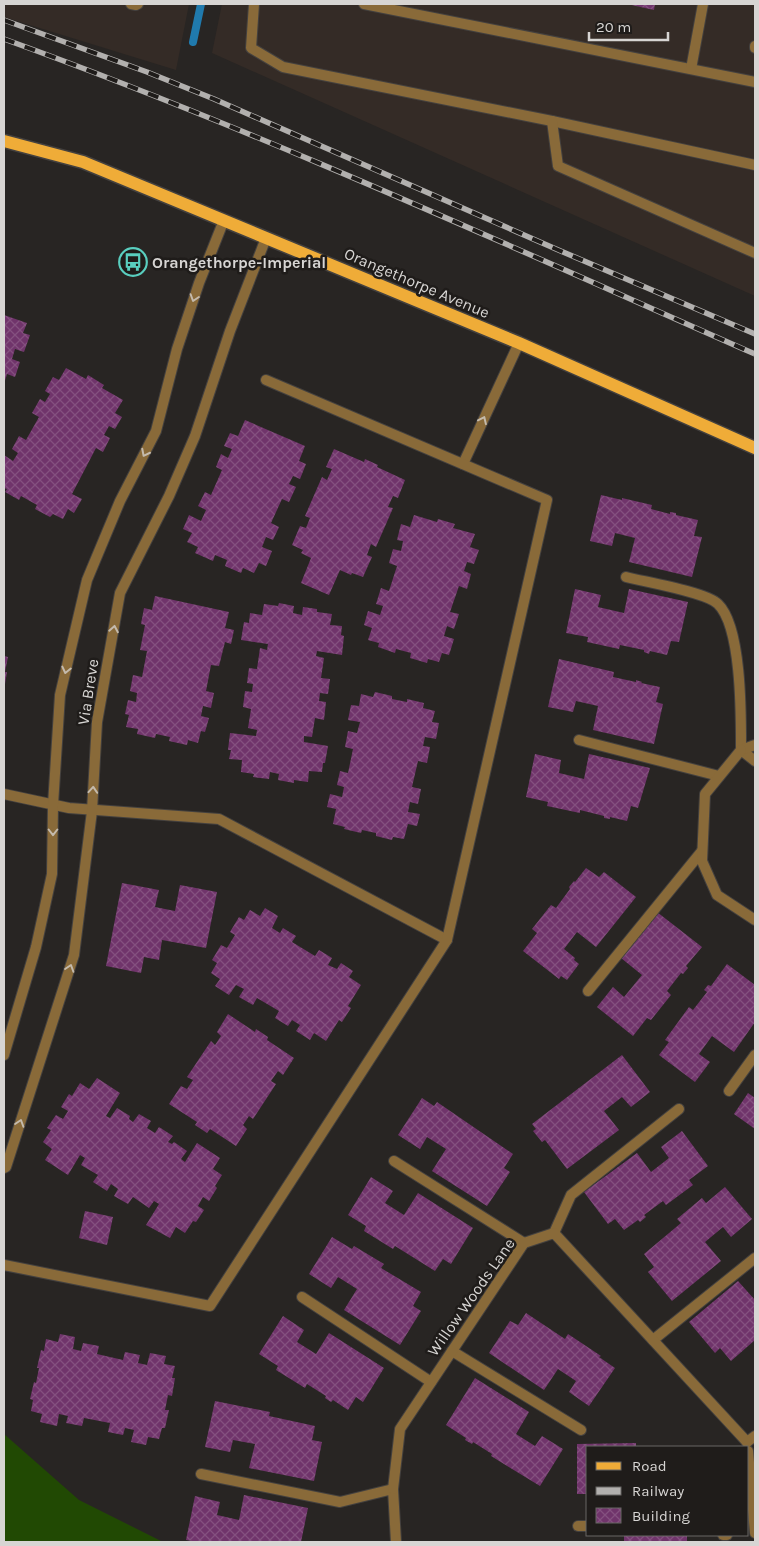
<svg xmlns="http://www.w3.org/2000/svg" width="759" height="1546" font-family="Karla,sans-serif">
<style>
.built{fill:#342b26}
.grass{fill:#214903}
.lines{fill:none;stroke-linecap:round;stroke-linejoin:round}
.stream{stroke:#207aad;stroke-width:8}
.building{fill:url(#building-cross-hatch)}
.service-casing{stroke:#44413f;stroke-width:12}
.minor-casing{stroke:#44413f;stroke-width:12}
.primary-casing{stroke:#44413f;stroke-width:15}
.service{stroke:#896a39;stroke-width:10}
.minor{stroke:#896a39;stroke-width:10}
.primary{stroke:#efac38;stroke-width:12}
.rail-casing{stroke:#b2b0ae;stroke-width:5.5}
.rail{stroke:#1f1c1a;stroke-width:4;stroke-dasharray:11;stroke-linecap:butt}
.oneway{stroke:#c4baac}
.labels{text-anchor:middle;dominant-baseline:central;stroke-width:5;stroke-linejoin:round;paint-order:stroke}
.poi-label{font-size:16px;font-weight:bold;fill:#d7d5d3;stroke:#1f1c1a;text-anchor:start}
.street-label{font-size:16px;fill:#d7d5d3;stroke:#1f1c1a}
</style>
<defs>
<pattern id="building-cross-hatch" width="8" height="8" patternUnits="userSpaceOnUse" patternTransform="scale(1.25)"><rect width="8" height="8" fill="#70346b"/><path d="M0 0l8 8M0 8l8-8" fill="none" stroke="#84507f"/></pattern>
</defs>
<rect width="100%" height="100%" fill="#282523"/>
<g class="built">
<path d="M4 4H189L176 70 4 17Z"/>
<path d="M222 4H755V296L212 53Z"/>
</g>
<path class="grass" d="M4 1434 79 1500 163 1542H4Z"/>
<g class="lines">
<path class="stream" d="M193 42 201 4"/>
</g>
<g class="building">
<path d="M627 4H655L654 10Z"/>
<path d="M4 315 27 323 23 333 30 335 24 352 15 349 12 359 20 362 15 377 7 374 4 384Z"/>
<path d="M66 368 86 379 88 375 104 385 102 388 123 400 115 413 122 417 115 429 109 426 104 435 110 438 103 452 96 448 72 494 82 499 74 513 68 509 63 519 53 514 50 517 35 509 37 505 21 496 19 500 5 492 7 489 4 488V455L13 461 18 453 12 449 19 436 26 440 39 417 32 413 40 399 45 402 50 394 45 391 53 377 59 380Z"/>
<path d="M245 420 305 446 299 461 306 464 300 479 293 476 289 484 296 487 289 502 282 499 271 523 279 527 273 540 266 537 262 547 272 551 266 566 259 563 254 573 243 568 241 573 225 566 227 560 215 555 213 561 195 553 198 547 187 542 192 533 183 529 189 515 201 521 206 510 198 506 205 492 211 495 222 470 216 467 221 454 228 458 232 449 224 446 230 433 238 436Z"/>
<path d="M334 449 364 462 365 459 378 465 377 467 405 480 398 498 393 496 388 507 393 508 376 547 371 544 367 555 372 557 363 577 352 573 351 575 340 570 329 595 301 583 311 558 301 553 303 550 292 545 300 526 306 528 310 518 305 516 322 477 327 480 332 469 326 467Z"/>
<path d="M601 495 622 500V498L652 505 651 509 670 514V512L676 513V515L698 520 694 536 702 537 692 577 629 562 635 538 615 533 612 546 590 541Z"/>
<path d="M414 515 437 522 438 519 455 524 453 528 475 534 470 547 479 550 474 564 467 562 464 571 471 574 467 589 459 586 450 612 459 614 454 629 447 626 444 636 454 639 449 655 442 653 439 662 428 659 427 663 410 658 411 653 396 649 395 653 378 647 379 643 368 640 372 628 364 625 368 611 380 615 383 606 376 604 381 588 389 591 397 566 389 563 393 549 401 551 403 541 397 540 401 524 410 527Z"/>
<path d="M575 589 601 595 598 607 624 613 629 589 688 602 679 642 671 641 667 655 650 651 649 654 644 652V650L620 645 619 649 587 642 588 637 566 633Z"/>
<path d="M155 596 229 612 225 628 234 630 231 644 225 642 219 666 211 665 206 691 214 693 211 708 203 706 201 716 209 718 205 732 201 731 198 743 188 740 187 745 169 741 170 737 156 734 155 738 137 734 138 729 126 727 129 715 125 714 128 700 136 702 137 693 130 691 133 675 142 677 147 651 140 650 145 625 141 624 144 608 152 610Z"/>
<path d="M279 603 294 606 293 613 302 615 303 607 317 609V612L332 614 330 625 342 626 341 635 344 636 342 655 317 651 316 656 324 658 321 678 330 679 328 694 320 693 319 701 326 702 324 720 315 718 312 737 304 736V742L328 746 325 763H323L322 772 309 771 308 782 294 780V783L278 780 279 774 270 772 269 779 253 777 254 774 241 772 242 760 229 759 231 750H228L230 733 256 736 257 730 248 728 251 709 243 707 245 691 252 692 253 684 247 683 249 668 257 669 260 648 267 650 268 644 241 640 244 622 249 623 250 613 262 615 264 604 278 606Z"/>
<path d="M4 656 8 657 5 672H7L5 684Z"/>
<path d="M559 659 614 672 613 677 636 682V680L642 682 641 683 660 687 656 702 663 704 654 744 593 730 598 706 576 701 573 712 548 707Z"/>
<path d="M375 692 392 696V699L407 702V699L424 703 423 708 435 711 432 722 439 723 436 739 425 737 423 746 430 747 427 763 418 761 412 787 421 789 418 804 410 802 408 812 420 814 417 826 408 824 404 839 393 837 392 840 376 836V833L362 830 361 833 344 829 345 827 333 824 336 809 327 807 330 794 342 797 344 787 337 785 340 771 348 773 353 749 345 747 348 731 357 733 360 722 348 720 351 705 359 706 361 694 373 697Z"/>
<path d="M535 754 561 760 559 773 584 779 589 754 650 768 638 808 631 806 627 821 610 817V819L604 818V816L580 810V813L547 806 548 802 526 797Z"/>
<path d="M586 868 599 877 604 872 636 897 596 947 577 932 564 949 575 958 574 960 579 964 567 980 561 976 559 979 523 951 537 933 532 929 551 905 556 908 570 889 569 887 574 881 575 882Z"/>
<path d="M122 883 159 890 155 907 175 911 180 885 217 892 206 948 162 940 159 960 144 957 141 973 106 966Z"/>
<path d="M265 908 278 916 272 928 280 933 283 928 296 936 292 942 315 956 319 950 332 958 328 965 337 969 341 963 353 971 349 977 361 985 348 1006 351 1008 342 1022 339 1020 326 1041 314 1033 310 1040 296 1031 300 1025 292 1020 288 1026 275 1018 279 1011 257 998 253 1005 239 997 244 989 236 985 229 995 215 986 220 979 211 973 217 963 212 960 221 945 227 948 235 935 230 932 239 917 244 920 250 910 260 916Z"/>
<path d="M657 912 702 947 686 966 688 968 683 974 681 973 667 991 671 995 651 1020 647 1018 633 1036 597 1007 613 987 624 997 642 975 621 958Z"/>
<path d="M727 964 755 985V1022L734 1052 712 1036 699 1054 710 1062 695 1082 659 1055 669 1042 665 1040 689 1007 693 1010 707 992 704 990 708 985 711 986Z"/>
<path d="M228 1014 255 1032 256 1029 268 1037 267 1040 294 1058 283 1075 278 1071 271 1081 276 1084 253 1119 249 1116 243 1125 247 1129 236 1146 210 1129 207 1133 195 1125 197 1122 169 1104 181 1086 187 1089 193 1080 187 1077 211 1041 215 1045 221 1036 217 1032Z"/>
<path d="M622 1055 650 1092 631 1107 622 1097 604 1111 619 1130 567 1169 545 1140 542 1142 533 1131 536 1129 532 1124Z"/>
<path d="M97 1078 120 1093 106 1116 110 1118 117 1108 130 1116 129 1119 133 1122 139 1114 151 1121 147 1128 155 1133 159 1127 173 1136 168 1142 172 1144 174 1142 187 1151 181 1159 185 1162 197 1143 220 1158 213 1169 222 1175 215 1186 217 1188 209 1201 203 1197 198 1206 204 1210 196 1222 193 1221 185 1233 176 1227 170 1238 146 1225 159 1204 154 1201 149 1208 133 1197 128 1204 114 1196 118 1189 111 1184 107 1191 93 1182 98 1175 81 1165 85 1158 80 1155 68 1175 45 1160 52 1149 43 1142 51 1130 47 1128 56 1115 63 1119 68 1111 61 1107 69 1094 72 1096 80 1083 89 1089Z"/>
<path d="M748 1093 755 1098V1129L734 1114Z"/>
<path d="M422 1098 434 1106 437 1102 513 1154 504 1168 510 1172 487 1206 432 1171 446 1149 427 1137 420 1149 398 1135Z"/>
<path d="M682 1131 708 1166 689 1180 693 1185 666 1205 663 1201 644 1215 646 1217 640 1222 638 1220 624 1230 615 1219 608 1224 584 1192 637 1153 651 1172 669 1158 661 1147Z"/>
<path d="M371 1177 393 1191 385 1203 404 1215 418 1193 473 1228 451 1264 443 1259 435 1271 395 1246 393 1249 364 1231 366 1226 348 1215Z"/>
<path d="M725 1187 752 1219 731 1237 723 1227 705 1242 721 1261 672 1301 648 1272 654 1267 644 1254 681 1223 677 1219 702 1198 706 1203Z"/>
<path d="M85 1211 113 1217 107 1245 79 1238Z"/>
<path d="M332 1237 352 1249 354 1246 384 1264 381 1268 421 1292 413 1306 421 1311 400 1345 344 1310 357 1289 338 1277 331 1288 309 1274Z"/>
<path d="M738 1281 755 1300V1340L731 1361 720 1348 715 1353 689 1322Z"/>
<path d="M526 1313 565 1339 568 1334 601 1356 599 1357 615 1368 589 1406 569 1392 576 1381 558 1369 544 1390 489 1353 510 1321 518 1325Z"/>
<path d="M283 1316 304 1330 297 1342 316 1354 329 1333 384 1368 363 1402 356 1397 348 1410 333 1400 331 1402 325 1398 326 1396 307 1384 305 1388 276 1370 278 1366 259 1354Z"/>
<path d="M60 1334 75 1337 73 1349 81 1351 83 1343 99 1346 97 1354 123 1360 125 1352 140 1355 138 1363 147 1365 150 1353 166 1356 164 1364 175 1366 172 1378H175L172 1396 168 1395 165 1410H169L165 1428H162L159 1439 148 1437 146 1445 131 1442 134 1430 125 1428 123 1435 108 1432 110 1423 84 1418 82 1426 66 1423 68 1416 59 1414 57 1426 40 1422 42 1414 31 1411 33 1400 30 1399 34 1382 36 1383 39 1368H37L41 1350 44 1351 46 1339 58 1342Z"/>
<path d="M475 1378 529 1412 516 1434 535 1446 542 1436 563 1449 540 1486 491 1456 492 1454 473 1442 472 1444 465 1440 466 1438 446 1425Z"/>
<path d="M215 1401 270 1412 269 1416 315 1426 312 1440 322 1442 314 1481 249 1468 255 1444 233 1440 230 1452 205 1447Z"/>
<path d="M636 1443V1447H588V1494H577V1444Z"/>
<path d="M244 1495 308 1508 301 1542H198L186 1540 195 1496 220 1502 217 1515 239 1520Z"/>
<rect x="624" y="1535" width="63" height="7"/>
</g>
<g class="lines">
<defs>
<g id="service">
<path d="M131 4 136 5 138 4"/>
<path d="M254 4 251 48 283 67 552 121 755 165"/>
<path d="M364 4 755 82"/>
<path d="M755 46V48"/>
<path d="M691 69 703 4"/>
<path d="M552 121 558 166 755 253"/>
<path d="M463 464 519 343"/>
<path d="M626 577C645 582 706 592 718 604 742 627 741 717 741 750"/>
<path d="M579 740 719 776"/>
<path d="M741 750 755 761"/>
<path d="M741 750 755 745"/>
<path d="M4 794 69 808 219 819 447 940"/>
<path d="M588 991 702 851"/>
<path d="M729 1091 755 1055"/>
<path d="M394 1161 524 1243"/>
<path d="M554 1233 571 1195 679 1109"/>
<path d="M4 1265 210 1306 447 940 547 500 266 380"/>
<path d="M302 1297 431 1382"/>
<path d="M653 1340 755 1258"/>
<path d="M452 1351 581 1430"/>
<path d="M201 1474 340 1502 393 1489 396 1542"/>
<path d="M578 1526H588"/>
<path d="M723 1535H727"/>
</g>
<g id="minor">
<path d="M741 750 705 794 702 861 717 895 755 920"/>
<path d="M4 1055 36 947 52 874 53 805 60 695 87 580 120 501 156 431 177 349 199 283 224 220"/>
<path d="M4 1168 6 1167 74 955 92 811 97 722 120 593 169 496 195 436 230 331 266 238"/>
<path d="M747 1442 755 1436"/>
<path d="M748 1451 755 1533"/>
<path d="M393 1489 400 1429 524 1243 554 1233 747 1442"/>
</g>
<path id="primary" d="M4 141 83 162 519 343 755 448"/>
</defs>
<use href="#service" class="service-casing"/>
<use href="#minor" class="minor-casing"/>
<use href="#primary" class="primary-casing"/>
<use href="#service" class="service"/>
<use href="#minor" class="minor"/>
<use href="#primary" class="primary"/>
<defs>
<g id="rail">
<path d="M4 20 147 72 214 99 556 249 755 334"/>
<path d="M4 39C259 131 507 245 755 354"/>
</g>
</defs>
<use href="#rail" class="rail-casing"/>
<use href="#rail" class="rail"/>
</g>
<defs><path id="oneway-chevron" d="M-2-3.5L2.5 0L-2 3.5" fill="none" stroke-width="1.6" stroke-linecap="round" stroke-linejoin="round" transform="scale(1.25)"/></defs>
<g class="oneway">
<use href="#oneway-chevron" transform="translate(194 298) rotate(108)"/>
<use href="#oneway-chevron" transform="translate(483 420) rotate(-65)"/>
<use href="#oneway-chevron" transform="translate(145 453) rotate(117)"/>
<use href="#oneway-chevron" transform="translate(114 629) rotate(-80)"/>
<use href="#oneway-chevron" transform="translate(66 670) rotate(103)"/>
<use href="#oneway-chevron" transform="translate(93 790) rotate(-86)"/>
<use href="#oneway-chevron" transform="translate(53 832) rotate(90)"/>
<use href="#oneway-chevron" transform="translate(70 968) rotate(-72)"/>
<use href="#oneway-chevron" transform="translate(20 1123) rotate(-72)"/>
</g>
<defs>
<symbol id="bus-ring" viewBox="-11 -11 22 22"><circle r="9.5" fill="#1f1c1a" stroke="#59cebf" stroke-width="1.5"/><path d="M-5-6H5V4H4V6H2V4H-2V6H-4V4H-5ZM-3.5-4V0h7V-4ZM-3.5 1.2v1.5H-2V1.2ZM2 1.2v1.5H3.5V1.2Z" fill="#59cebf"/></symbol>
</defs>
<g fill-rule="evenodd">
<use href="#bus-ring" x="117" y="246" width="32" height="32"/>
</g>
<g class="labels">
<g class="poi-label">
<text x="152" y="262">Orangethorpe-Imperial</text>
</g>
<g class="street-label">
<text transform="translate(417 283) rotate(23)">Orangethorpe Avenue</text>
<text transform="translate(88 692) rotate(-81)">Via Breve</text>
<text transform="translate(471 1297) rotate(-55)">Willow Woods Lane</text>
</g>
</g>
<rect width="759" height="1546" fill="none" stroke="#d7d5d3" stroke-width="10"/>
<rect x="586" y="1446" width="162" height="90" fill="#1f1c1a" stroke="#696664"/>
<rect x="596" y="1462" width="25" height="8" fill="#efac38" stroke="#696664"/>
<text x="632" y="1471" font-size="15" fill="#d7d5d3">Road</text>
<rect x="596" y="1487" width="25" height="8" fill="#b2b0ae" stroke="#696664"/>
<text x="632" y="1496" font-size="15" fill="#d7d5d3">Railway</text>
<rect x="596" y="1508" width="25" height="15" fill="url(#building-cross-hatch)" stroke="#696664"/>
<text x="632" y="1521" font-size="15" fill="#d7d5d3">Building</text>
<path d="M589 32v8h79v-8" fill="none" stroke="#d7d5d3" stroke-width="2.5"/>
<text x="596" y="32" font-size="15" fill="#d7d5d3" stroke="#1f1c1a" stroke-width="4" paint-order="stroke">20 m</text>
</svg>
